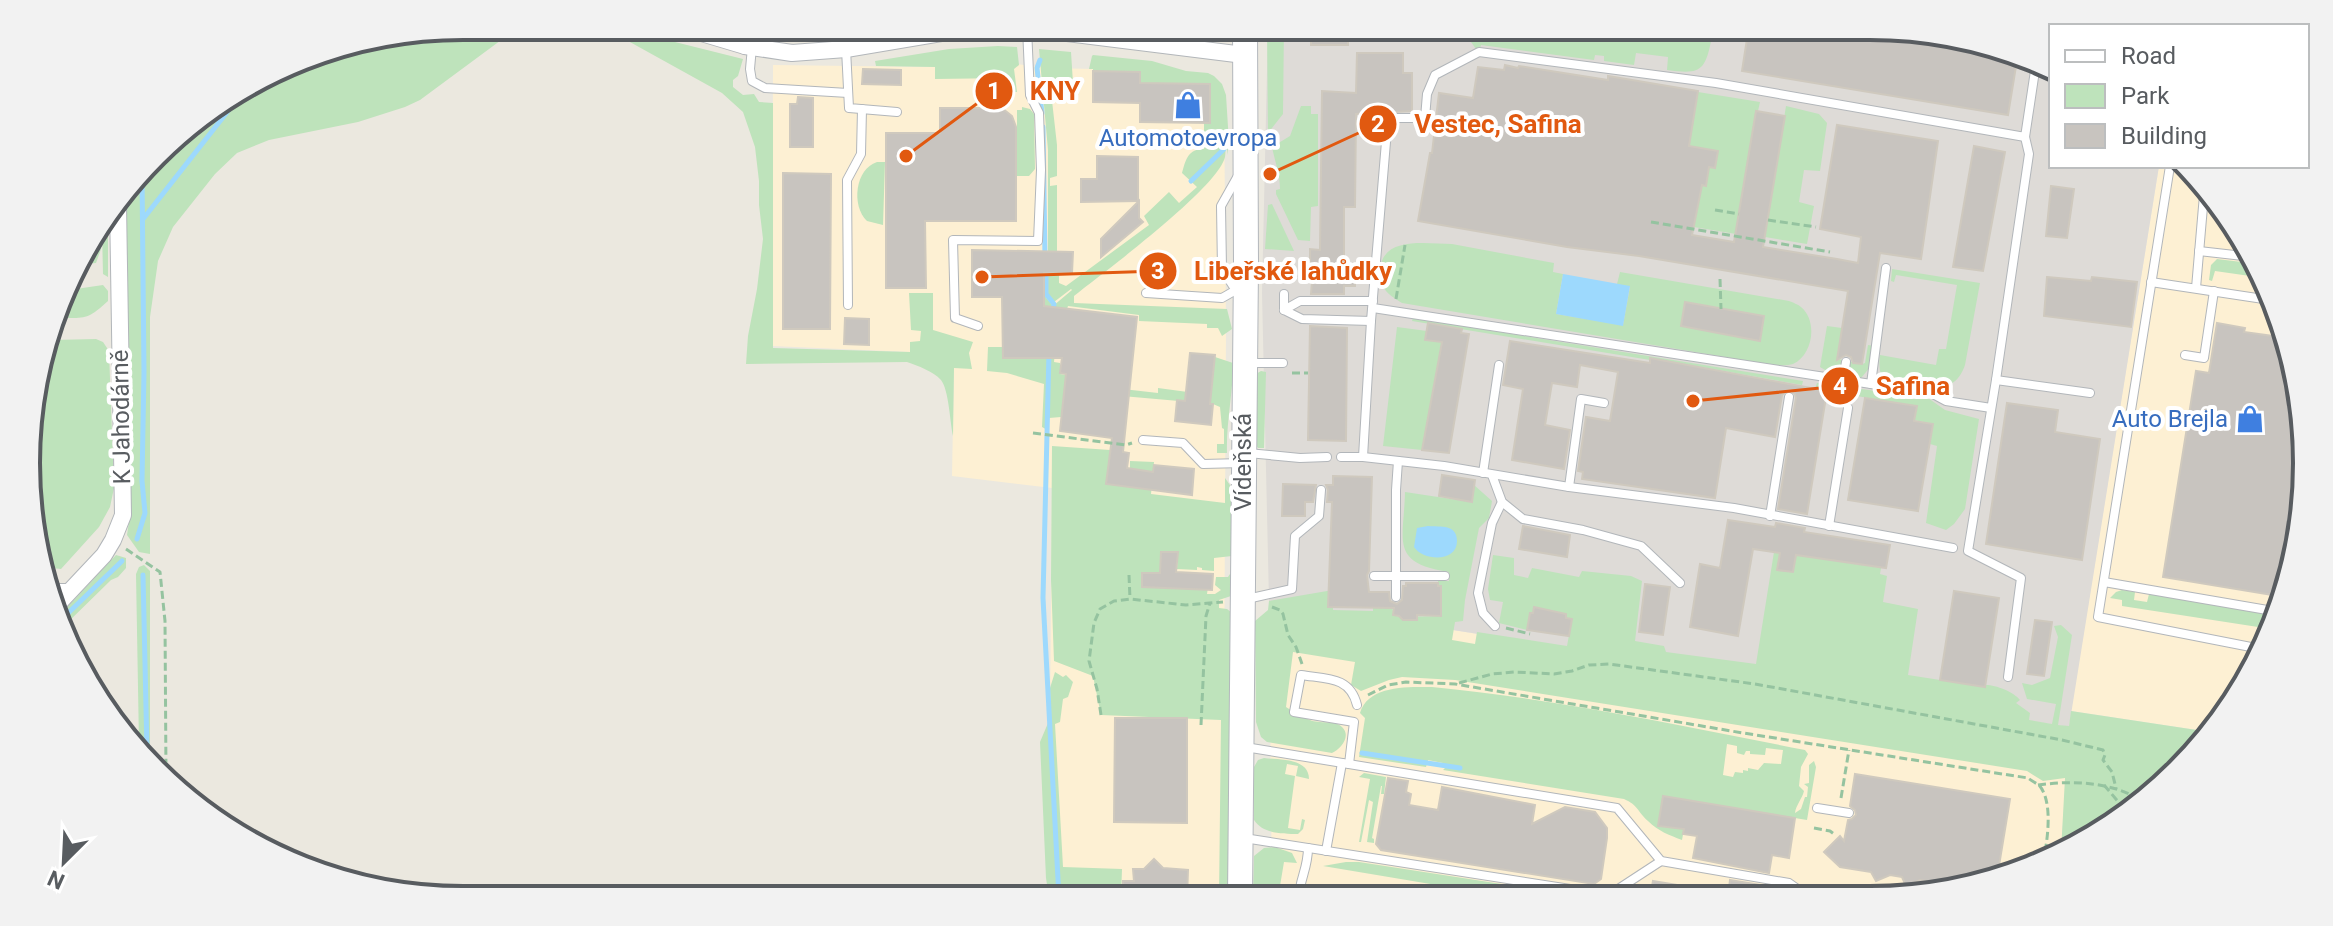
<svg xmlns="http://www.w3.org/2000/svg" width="2333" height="926" font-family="Roboto,sans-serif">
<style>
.commercial{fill:#fdf0d3}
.industrial{fill:#dedbd7}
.green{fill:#bee3bb;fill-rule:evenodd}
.water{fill:#9dd9fd}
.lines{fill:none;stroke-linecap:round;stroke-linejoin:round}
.stream{stroke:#9dd9fd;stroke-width:5}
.building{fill:#c8c4bf;stroke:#cfc9be;stroke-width:2}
.lane-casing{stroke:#b2b6ba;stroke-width:10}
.street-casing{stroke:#b2b6ba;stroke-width:18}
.secondary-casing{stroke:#b3b7bc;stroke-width:26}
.path{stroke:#95c3a0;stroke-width:3;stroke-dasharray:8 4;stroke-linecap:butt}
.lane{stroke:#fff;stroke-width:8}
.street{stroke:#fff;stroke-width:16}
.secondary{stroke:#fff;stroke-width:24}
.labels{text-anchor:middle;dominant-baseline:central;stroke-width:8;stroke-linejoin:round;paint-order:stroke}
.shop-label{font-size:24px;fill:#366cbe;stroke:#fff}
.street-label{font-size:24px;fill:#585c60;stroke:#fff}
.rim{fill:none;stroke:#585c60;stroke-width:4}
.leader{fill:none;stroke:#e15910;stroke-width:3}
.callout-dot{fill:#e15910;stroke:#fff;stroke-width:3}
.mark-label{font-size:24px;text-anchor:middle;font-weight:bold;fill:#fff}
.callout-label{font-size:26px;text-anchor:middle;font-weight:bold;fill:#e15910;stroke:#fff;stroke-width:8;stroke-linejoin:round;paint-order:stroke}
</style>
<rect width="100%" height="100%" fill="#ebe8df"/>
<g class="commercial">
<path d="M1016 64 1048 68 1186 71 1224 94 1226 329 1223 898H1059L1049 836 1052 488 952 476 954 367 910 352 772 346 773 65 932 67Z"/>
<path d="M2159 166H2182L2262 269 2306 434 2284 603 2234 705 2210 732 2071 711Z"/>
<path d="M1269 601 2069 727 2061 852 2038 867 1927 896 1272 898Z"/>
</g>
<path class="industrial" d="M1268 26H1870L2010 49 2051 73V166H2159L2069 727 1269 601 1262 293Z"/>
<g class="green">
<path d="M463 26H520L420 100 405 107 358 122 269 140 237 153 215 174 173 227 158 261 150 317V554L139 552 127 535 131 508 124 196 175 134 322 49Z"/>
<path d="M601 26H625L659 38 743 59 738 76 733 80V87L743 95 754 94 759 102 773 103V348L910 352V342L920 341 921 331 911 330 909 293H933V330L973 342 969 353 972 369 954 368 953 436C950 423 949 390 941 380 933 371 918 366 907 362L746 364 748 336 757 289 763 239 759 205V181L755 147 743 112 722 93Z"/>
<path d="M773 26H896L894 30C855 36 816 41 777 34Z"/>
<path d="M1267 26H1284L1283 114 1268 133Z"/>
<path d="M1449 26H1716L1714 40 1711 41C1705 73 1698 74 1667 70L1668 57 1636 53 1634 65 1604 61V56L1595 55 1594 60 1481 45 1480 49H1476L1471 42 1467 30Z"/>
<path d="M998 46 1017 47 1019 65 1014 69 1017 92H1010L1009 78 935 79V67L876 66 875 61 949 49Z"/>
<path d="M1039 49 1071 52 1073 83H1050L1057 145V176L1050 178V186L1057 185V251H1059V283L1066 286 1149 225 1144 216 1169 192 1179 203 1197 187 1182 173C1186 159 1188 149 1204 149V123H1210L1140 83 1139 72 1093 71V69H1089L1092 56 1093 55 1152 61 1186 71 1208 73 1214 76 1222 84 1226 95 1229 143 1227 155V139L1225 138C1225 144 1226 152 1225 157 1218 188 1103 273 1074 296V303L1227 309 1232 329 1222 336 1218 328H1207V324L1139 321V315L1068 306 1067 309 1061 308 1058 320 1054 362 1060 363V374L1114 382V388L1158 393V388L1210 395 1215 357 1233 363C1233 394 1226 423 1227 453H1217V444H1224V429L1222 428 1220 407 1213 404 1065 391 1061 417 1049 418V431L1042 427 1044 384 1007 373 987 371 988 347H1002L1003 358 1044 357V295L1053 306 1072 290 1071 289 1054 302 1048 294V150Z"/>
<path d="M1698 92 1760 102 1758 111H1756L1736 234 1694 227 1699 202 1681 199Z"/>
<path d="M1301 106H1311V114H1318V206L1311 207 1310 241 1298 240 1276 194V190L1280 189C1280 174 1275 162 1272 147L1290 136Z"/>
<path d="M1786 106 1819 114 1827 123 1820 171 1804 170 1799 202 1814 206 1807 244 1765 237Z"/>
<path d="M1022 107 1030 109 1034 114 1035 169 1029 176H1017V110H1022Z"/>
<path d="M877 162H885L883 225 867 221C851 206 855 169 877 162Z"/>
<path d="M1272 204 1294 251 1265 249 1268 205Z"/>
<path d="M108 216V277L103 274 102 231 101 249 96 263 77 265 84 245Z"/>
<path d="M1452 244 1554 263 1553 272 1563 274 1556 314 1623 325 1630 287 1617 284 1620 272 1789 301C1792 302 1799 305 1801 307 1818 321 1813 355 1793 364 1787 366 1779 365 1773 365L1402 303C1389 295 1381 290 1380 274 1379 235 1425 244 1452 244Z"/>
<path d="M2217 259 2258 264 2264 278 2215 271 2212 281 2209 280 2211 265Z"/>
<path d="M1892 269 1980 283 1965 365C1953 402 1912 386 1884 381 1879 372 1879 365 1880 355L1936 365 1939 349H1946L1957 285 1896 275 1894 282 1891 281Z"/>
<path d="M103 285 108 291V301C87 320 86 318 59 318L69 290Z"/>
<path d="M1413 318 1803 381 1802 385 1651 358 1650 360 1412 321Z"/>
<path d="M1827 326 1842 328 1838 359 1862 364 1865 363 1868 345 1874 346 1871 366 1861 378 1832 374 1820 367Z"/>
<path d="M1397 327 1427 331 1426 340 1442 342 1422 450 1383 446Z"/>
<path d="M96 339 103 342 109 351 114 488 110 507 99 527 61 569 52 568 39 547 34 548 30 406 52 340Z"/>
<path d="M1261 371 1266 372 1264 448H1258L1255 443 1256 374Z"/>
<path d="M1817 383 1928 398 1945 410 1979 419 1965 509 1954 524 1946 530 1926 523 1937 446 1930 444 1933 424 1914 420 1916 406 1815 389Z"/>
<path d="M1052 446 1110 450 1107 484 1134 488 1136 470 1130 469V461L1154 462 1151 494 1225 503V478L1232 488V556L1214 558V571L1202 570V568L1197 567V570L1177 569 1178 553 1161 552 1160 573H1143L1141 586 1208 587 1207 594H1215L1221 590 1215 585 1216 577H1228L1230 574H1232L1231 596 1219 600V608L1227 609 1232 613 1229 896 1227 898H1219L1221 720 1101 715 1093 676 1054 661 1051 580Z"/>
<path d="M1474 485 1492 501 1489 518 1479 528 1465 600 1463 621 1455 622 1452 640 1475 644 1477 632 1567 646 1572 619 1531 613 1527 630 1499 623 1503 602 1490 600 1488 589 1493 555 1514 558V575L1528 578 1532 568 1579 577 1582 571 1631 576 1642 581 1635 641 1664 646 1666 652 1756 664 1774 552 1780 553 1777 570 1792 572 1796 555 1881 568 1880 574 1887 576 1883 602 1918 609 1908 675 1985 687 1986 685C1996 685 2014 692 2020 700L2016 703 2030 713 2029 720 2052 724 2056 704 2027 699 2022 683 2032 685 2050 678 2058 637 2054 626 2061 625 2072 635 2058 725 2069 726 2071 711 2210 732 2158 792 2061 852 2065 778 2043 781 2027 771 1455 680 1402 677 1389 680 1361 691 1351 685 1355 662 1293 652 1286 707C1294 712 1301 717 1310 720 1319 724 1335 720 1342 727 1352 736 1340 750 1332 753L1267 742 1261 737 1256 722 1255 621 1268 610 1269 601 1333 590V610L1373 611V608L1392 607 1394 615 1399 617 1440 616 1438 581H1449V572C1389 563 1404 541 1405 492L1471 502Z"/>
<path d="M116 555 126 558V568L118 577 111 580 64 626 60 615Z"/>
<path d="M144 565 150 571V756L139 744 136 574 139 567Z"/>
<path d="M2122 590 2135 592 2134 600 2147 602 2149 594 2278 615 2271 629 2122 606V600L2110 598 2116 592Z"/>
<path d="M1055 672 1063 677 1066 675 1073 682 1068 697 1063 699 1060 722 1055 724 1063 867 1122 869 1121 898H1049L1046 878 1040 742 1051 716 1050 688Z"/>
<path d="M1432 687C1557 699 1682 726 1805 750L1808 754 1801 767 1799 786 1804 791C1802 799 1796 805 1795 813L1801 809 1805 797H1807L1808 787 1804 784 1809 783V765L1814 761 1816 767 1807 820 1702 803 1658 825 1684 829 1682 840C1669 835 1658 831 1648 821 1637 811 1638 805 1624 799L1443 770 1446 767 1443 763 1428 760 1426 767 1359 757 1365 718 1360 713C1368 685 1408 687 1432 687ZM1727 744 1737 746V753L1744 755 1746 751H1750V754L1765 755 1766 748 1783 750 1781 764 1764 763 1758 770 1748 768V771L1743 770V773L1735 772 1733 777 1723 775Z"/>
<path d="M1264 758C1280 760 1309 758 1309 779L1296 776 1298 766 1287 764 1285 774 1295 776 1288 828 1300 830 1302 819 1305 820 1303 829 1298 834C1283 834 1263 834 1254 820V767L1258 760Z"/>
<path d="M1364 773 1386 777 1384 794H1381L1382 786H1381L1372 838 1374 839V843L1367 842 1373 802 1369 800 1361 842H1359L1370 779 1359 777Z"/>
<path d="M1275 847 1292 853 1297 863 1284 862 1278 898H1253L1254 856 1264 848Z"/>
<path d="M1346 862H1359L1585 897H1508L1323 866Z"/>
</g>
<g class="water">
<path d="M1563 274 1630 286 1623 326 1556 314Z"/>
<path d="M1428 526C1441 527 1457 524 1457 541 1457 563 1423 561 1414 547L1417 528Z"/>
</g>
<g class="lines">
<g class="stream">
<path d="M1040 60 1037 68 1042 113"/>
<path d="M1043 127 1045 257"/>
<path d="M1191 181 1224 149"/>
<path d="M143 219 239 97"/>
<path d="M1046 267V294L1054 304 1053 310"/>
<path d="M1049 352 1043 598 1059 898"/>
<path d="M137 539 145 513 142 481 144 372 142 174"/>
<path d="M143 575 147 752"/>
<path d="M61 620 122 561"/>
<path d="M1362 753 1460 768"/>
</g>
</g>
<g class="building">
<rect x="1311" y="26" width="37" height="19"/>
<path d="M1749 26H1862L2011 50 2018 54 2008 115 1742 71Z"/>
<path d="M1357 53H1403V73H1412V111L1356 114 1355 207H1344V264H1355V286H1344V294H1311L1312 281H1300V268H1310V249L1320 250 1322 91 1356 93Z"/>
<path d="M1505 65 1518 68 1519 66 1608 80V76L1698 91 1689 146 1718 151 1715 168 1709 167 1706 186 1702 185 1692 235 1734 242 1756 111 1785 116 1763 247 1837 259 1858 263 1861 237 1820 229 1837 125 1938 141 1921 259 1880 253 1862 364 1853 363 1851 357 1846 355 1837 360 1848 291 1639 256 1567 247 1418 221 1430 153H1432L1439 93 1473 98 1478 67 1504 70Z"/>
<path d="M863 69 901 70V85L862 84Z"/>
<path d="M1093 71 1140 72V83L1210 84V123L1140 122V103L1093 102Z"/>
<path d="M798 97 813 98V147H790V104H797Z"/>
<path d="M940 108H997L1003 109 1012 116 1016 127V221H925L926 288H886V133H940Z"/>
<path d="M1974 146 2005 152 1983 271 1953 267Z"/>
<path d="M1097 156 1138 157V201L1081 202V179H1097Z"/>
<path d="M783 173 831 174 830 329H783Z"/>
<path d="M2051 186 2074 189 2067 238 2046 236Z"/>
<path d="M1139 201V218L1143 222 1101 257V239Z"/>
<path d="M972 250 1073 252 1072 273H1044V306L1137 317 1123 452 1129 453 1127 468 1153 472 1154 465 1194 469 1192 495 1106 484 1112 438 1060 431 1066 374 1060 373 1062 358H1003L1002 297H972Z"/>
<path d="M2047 277 2091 281 2092 277 2137 282 2131 327 2044 316Z"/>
<path d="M1685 302 1764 316 1760 341 1681 326Z"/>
<path d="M845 318 869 319V345L844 344Z"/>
<path d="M1428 323 1462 329 1461 333 1469 334 1449 453 1422 450 1442 342 1425 340Z"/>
<path d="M2217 323 2245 328 2244 332 2280 337 2306 434 2285 597 2163 577 2196 371 2209 373Z"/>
<path d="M1310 326 1347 328 1346 441 1308 440Z"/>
<path d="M1510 341 1650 363V358L1827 391 1807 514 1778 509 1796 398 1795 394 1791 390 1786 391 1782 395 1775 437 1726 428 1715 498 1582 479 1583 472 1578 471 1586 417 1610 421 1618 372 1580 365 1577 387 1552 383 1545 425 1570 430 1564 469 1512 460 1523 389 1503 385Z"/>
<path d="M1190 353 1215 355 1210 404H1213L1211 425 1175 421 1177 400 1185 401Z"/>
<path d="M1865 398 1917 406 1914 421 1933 424 1918 511 1848 500Z"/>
<path d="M2007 403 2058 410 2055 432 2100 439 2082 560 1986 544Z"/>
<path d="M1442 475 1475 480 1472 502 1439 496Z"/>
<path d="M1333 476 1372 477 1369 571 1367 575 1369 592H1389L1390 601 1397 604 1402 600 1403 586H1406V583H1438V586H1441V616L1417 615V620H1403L1399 616 1393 615 1394 608 1328 607 1332 502H1327L1328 490 1326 485H1333Z"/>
<path d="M1283 484 1316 485 1313 502H1305V516H1282Z"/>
<path d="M1728 520 1775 527 1776 523 1805 528 1804 532 1890 545 1886 568 1796 555 1793 572 1777 570 1780 553 1753 549 1738 636 1690 627 1700 564 1720 568Z"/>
<path d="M1523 526 1570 535 1567 557 1519 549Z"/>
<path d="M1161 552H1178L1176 572 1213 574 1212 590 1142 587V573H1160Z"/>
<path d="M1645 584 1670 587 1663 635 1639 632Z"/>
<path d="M1954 591 1999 598 1985 687 1940 680Z"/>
<path d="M1534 607 1566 614V618L1572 619 1569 636 1527 630 1530 613H1533Z"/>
<path d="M2035 620 2052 622 2044 676 2027 674Z"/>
<path d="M1115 718H1187V823L1114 822Z"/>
<path d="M1855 774 2010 799 1997 878 1963 887 1950 884 1937 891 1932 882 1920 880 1906 886 1902 877 1890 875 1876 881 1871 872 1840 867 1824 852 1840 836 1844 841 1848 820 1852 819 1856 815 1855 810 1850 806Z"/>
<path d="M1388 778 1408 781 1406 792 1411 794 1409 805 1438 810 1442 787 1535 805 1532 824 1565 807 1595 812 1607 828V838L1601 879 1594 884 1381 850 1376 844Z"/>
<path d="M1663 796 1795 818 1789 858 1772 855 1769 873 1693 858 1697 836 1683 834 1684 829 1658 826Z"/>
<path d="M1154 859 1163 868 1188 870 1187 898H1123V881H1134L1133 869H1144Z"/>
<path d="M1730 880 1767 886 1765 897H1728Z"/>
<path d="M1653 881 1702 889 1701 897H1650Z"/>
</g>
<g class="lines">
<defs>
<g id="lane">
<path d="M752 47 750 69 752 81 765 88 848 93"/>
<path d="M846 49 849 108 897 112"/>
<path d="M2170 166 2098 617 2261 649"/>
<path d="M1239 174 1221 206 1222 269 1239 295"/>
<path d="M2199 251 2252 257"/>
<path d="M2151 282 2270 300"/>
<path d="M2196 288 2204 195"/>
<path d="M1146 293 1222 298 1236 290"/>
<path d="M1284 294V310"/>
<path d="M848 305 847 180 861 154 862 109"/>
<path d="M1373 308 1871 384 1933 394 1946 401 1991 408"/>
<path d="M1284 310 1302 319 1371 321 1388 118H1425L1427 94 1435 75 1479 52 1716 83 2025 137 2036 64"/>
<path d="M1284 310 1300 301H1373"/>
<path d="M978 326 955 318 953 240 1038 241 1041 170 1039 113 1030 95 1027 28"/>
<path d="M2185 355 2204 358 2214 291"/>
<path d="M1248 363H1283"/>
<path d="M1843 380 1846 362"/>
<path d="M1996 380 2090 393"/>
<path d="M1871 384 1886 268"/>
<path d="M1143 440 1183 443 1203 464 1243 463"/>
<path d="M1248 453 1300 458 1327 457"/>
<path d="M1341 457H1363L1444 466 1569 487 1734 508 1953 548"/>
<path d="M1363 457 1371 321"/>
<path d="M1483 473 1499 365"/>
<path d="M1492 475 1502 502 1523 519 1583 530 1641 546 1680 583"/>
<path d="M1569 487 1581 399 1604 403"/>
<path d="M1770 516 1789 397"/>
<path d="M1829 526 1848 408"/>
<path d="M1374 576H1445"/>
<path d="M2104 582 2279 612"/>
<path d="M50 588H73"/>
<path d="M1396 597V490L1398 461"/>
<path d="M1247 599 1292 589 1295 536 1319 516 1321 490"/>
<path d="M1495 626 1483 613 1478 593 1492 523 1502 502"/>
<path d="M2008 677 2021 578 1968 551 1996 380 2029 154 2025 137"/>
<path d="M1245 747 1617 808 1661 861 1789 883 1809 897"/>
<path d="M1349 764 1354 722 1294 712 1301 675C1326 679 1350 676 1357 705"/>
<path d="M1817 808 1849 813"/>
<path d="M1244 838 1609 895 1661 861"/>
<path d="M1326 851 1342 763"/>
<path d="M1299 898C1299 880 1308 869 1308 848"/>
</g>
<g id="street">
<path d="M678 26 745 46 792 53 846 49 947 32 986 28H1027L1244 55"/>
<path d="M745 26V46"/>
<path d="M56 606 104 555 113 540 123 515 118 204"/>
</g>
<path id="secondary" d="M1240 898 1246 266 1245 26"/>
</defs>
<use href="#lane" class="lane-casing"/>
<use href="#street" class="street-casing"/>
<use href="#secondary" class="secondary-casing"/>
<g class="path">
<path d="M1715 210 1739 214"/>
<path d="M1768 220 1816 227"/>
<path d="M1651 222 1830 252"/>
<path d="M1720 279 1721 309"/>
<path d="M1396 299 1405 245"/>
<path d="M1292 373H1308"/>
<path d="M1033 433 1126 445 1132 443"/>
<path d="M126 549 160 572 165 621 166 775"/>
<path d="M1129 575 1130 599"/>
<path d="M1272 607 1280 610 1283 614 1288 635 1296 647 1302 664"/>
<path d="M1506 628 1530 634"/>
<path d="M1459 683 1492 674 1515 672 1554 674 1572 671 1589 665 1609 664 1755 684 2062 740 2103 750 2105 755 2103 760 2112 772 2116 788"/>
<path d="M1368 695 1388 685 1406 682 1455 684 1743 733 2028 778C2029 779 2037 784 2039 785 2054 802 2047 843 2043 863"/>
<path d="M1101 715 1097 689 1089 661 1094 623 1100 609 1114 601 1130 599 1186 605 1223 602"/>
<path d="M1201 725 1206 616 1210 603"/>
<path d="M2038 785C2075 780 2111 782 2143 801"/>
<path d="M2104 785 2121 805 2123 814"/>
<path d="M1841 798 1849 750"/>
<path d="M1814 828 1830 831 1834 834"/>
<path d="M2097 830 2108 823"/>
</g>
<use href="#lane" class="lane"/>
<use href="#street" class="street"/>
<use href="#secondary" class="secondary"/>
</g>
<defs>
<symbol id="shop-bare" viewBox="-9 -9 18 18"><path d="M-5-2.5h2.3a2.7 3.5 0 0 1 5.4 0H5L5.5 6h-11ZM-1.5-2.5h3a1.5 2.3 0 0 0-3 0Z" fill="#3f7fe0" stroke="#fff" stroke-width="2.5" paint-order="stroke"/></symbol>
</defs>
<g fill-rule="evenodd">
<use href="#shop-bare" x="1168" y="85" width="40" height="40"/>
<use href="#shop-bare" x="2230" y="399" width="40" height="40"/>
</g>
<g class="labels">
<g class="shop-label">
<text x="1188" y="138">Automotoevropa</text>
<text x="2228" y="419" text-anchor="end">Auto Brejla</text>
</g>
<g class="street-label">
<text transform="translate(121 417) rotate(-91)">K Jahodárně</text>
<text transform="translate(1243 462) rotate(-90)">Vídeňská</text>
</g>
</g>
<path d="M0 0H2333V926H0ZM463 40H1870A423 423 0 0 1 2293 463V463A423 423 0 0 1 1870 886H463A423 423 0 0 1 40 463V463A423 423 0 0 1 463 40Z" fill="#f2f2f2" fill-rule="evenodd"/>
<path class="rim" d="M463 40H1870A423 423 0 0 1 2293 463V463A423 423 0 0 1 1870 886H463A423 423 0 0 1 40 463V463A423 423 0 0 1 463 40Z"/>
<path class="leader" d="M906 156L994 91M1270 174L1378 124M982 277L1158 271M1693 401L1840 386"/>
<g class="callout-dot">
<circle cx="906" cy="156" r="8"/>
<circle cx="1270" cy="174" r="8"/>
<circle cx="982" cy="277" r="8"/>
<circle cx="1693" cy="401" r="8"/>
<circle cx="994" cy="91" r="20"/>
<circle cx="1378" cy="124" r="20"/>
<circle cx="1158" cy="271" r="20"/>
<circle cx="1840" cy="386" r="20"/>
</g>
<g class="mark-label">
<text x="994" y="99">1</text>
<text x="1378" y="132">2</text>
<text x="1158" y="279">3</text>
<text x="1840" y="394">4</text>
</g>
<g class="callout-label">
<text x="1055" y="100">KNY</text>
<text x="1498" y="133">Vestec, Safina</text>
<text x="1293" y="280">Libeřské lahůdky</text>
<text x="1913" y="395">Safina</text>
</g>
<rect x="2049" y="24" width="260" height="144" fill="#ffffff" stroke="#bcbebf" stroke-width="2"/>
<rect x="2065" y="50" width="40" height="12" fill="#ffffff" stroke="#bcbebf" stroke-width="2"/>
<text x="2121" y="64" font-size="24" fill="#585c60">Road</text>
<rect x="2065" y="84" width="40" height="24" fill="#bee3bb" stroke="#bcbebf" stroke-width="2"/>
<text x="2121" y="104" font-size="24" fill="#585c60">Park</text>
<rect x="2065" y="124" width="40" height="24" fill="#c8c4bf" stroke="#bcbebf" stroke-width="2"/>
<text x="2121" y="144" font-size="24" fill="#585c60">Building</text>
<g transform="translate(64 862) rotate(204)" stroke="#ffffff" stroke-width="6" paint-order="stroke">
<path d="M0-6L14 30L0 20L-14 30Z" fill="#585c60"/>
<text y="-12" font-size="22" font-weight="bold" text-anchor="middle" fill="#585c60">N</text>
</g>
</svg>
